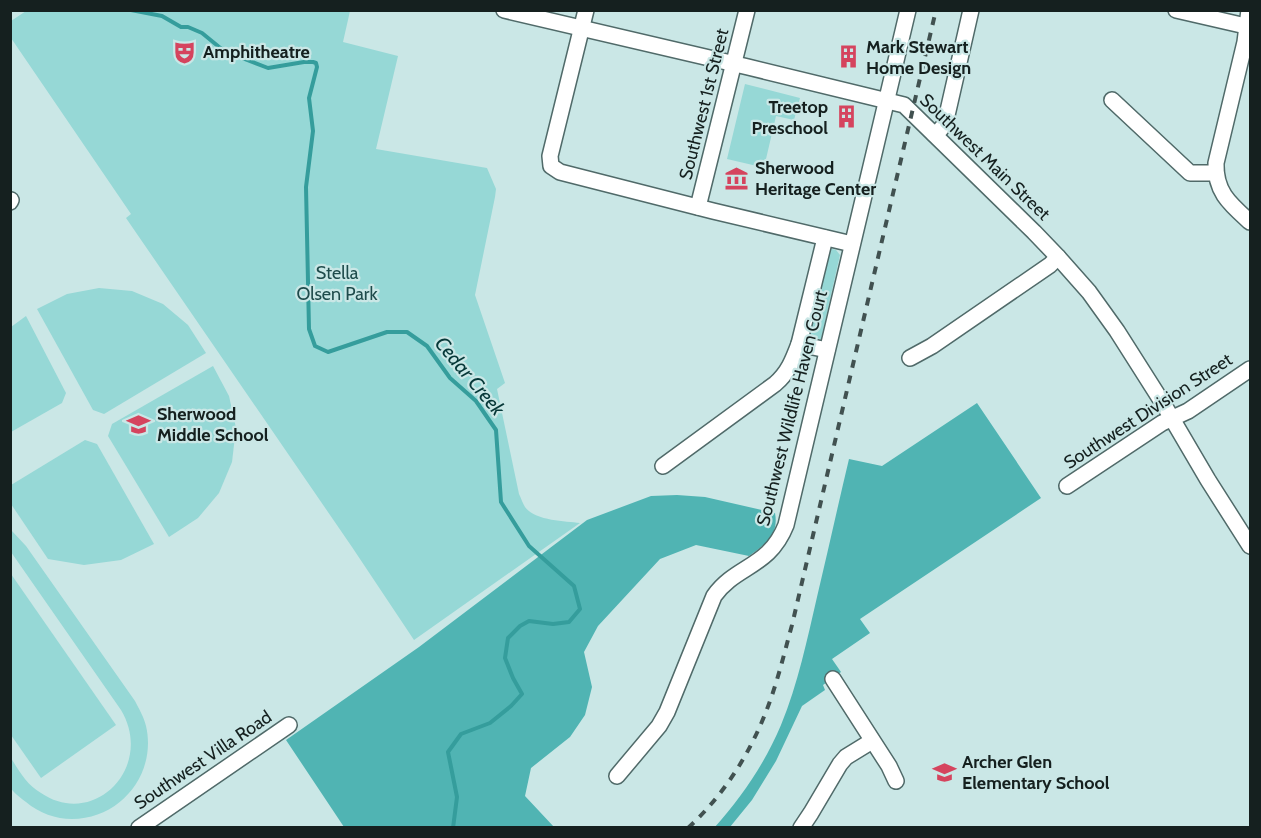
<svg xmlns="http://www.w3.org/2000/svg" width="1261" height="838" font-family="Cabin,sans-serif">
<style>
.green{fill:#96d8d6}
.forest{fill:#50b4b3}
.lines{fill:none;stroke-linecap:round;stroke-linejoin:round}
.stream{stroke:#359d9c;stroke-width:4}
.minor-casing{stroke:#506a69;stroke-width:18}
.minor{stroke:#fff;stroke-width:15}
.rail{stroke:#415150;stroke-width:4;stroke-dasharray:8 8;stroke-linecap:butt}
.labels{text-anchor:middle;dominant-baseline:central;stroke-width:4.5;stroke-linejoin:round;paint-order:stroke}
.poi-label{font-size:18px;font-weight:bold;fill:#15201f;stroke:#cae7e6;text-anchor:start}
.street-label{font-size:18px;fill:#15201f;stroke:#cae7e6}
.park-label{font-size:18px;fill:#1e4b4b;stroke:#cae7e6}
.water-label{font-size:20px;font-style:italic;fill:#063838;stroke:#cae7e6}
</style>
<rect width="100%" height="100%" fill="#cae7e6"/>
<g class="green">
<path d="M26 11H350L343 42 398 56 376 149 487 168 496 189 495 197 475 295 505 383 497 389 519 494C521 498 523 504 525 507 535 521 565 521 580 523L414 640 352 547 126 218 131 214 11 38V21Z"/>
<path d="M745 84 800 98 794 120 776 116 766 159 757 166 727 159Z"/>
<path d="M829 248 836 250 840 255 821 339 804 337Z"/>
<path d="M99 288 132 291 163 304 188 325 206 353 104 414 93 410 37 309 67 294Z"/>
<path d="M26 316 66 393 62 403 11 432V327Z"/>
<path d="M213 366 229 396 236 428 232 462 219 493 198 518 169 537 108 436 112 424Z"/>
<path d="M85 440 97 444 154 544 121 560 84 565 48 559 11 504V485Z"/>
<path d="M11 530 26 546 135 701C139 709 144 717 146 726 157 773 121 819 72 819 56 819 39 813 26 802 21 798 12 792 10 786 9 779 10 765 11 758 19 771 27 785 41 793 94 829 155 767 121 710L11 552Z"/>
<path d="M11 574 116 725 41 778 11 735Z"/>
</g>
<g class="forest">
<path d="M977 403 1041 498 860 619 870 633 832 659 841 672 823 685 825 690 802 706 776 761 752 800 730 827 714 828C742 797 765 763 781 725 798 684 807 640 817 597 828 551 838 505 849 459L882 466Z"/>
<path d="M677 495 705 497 775 513C779 535 766 544 749 556L696 545 660 559 598 626 584 652 592 687 585 715 570 737 531 768 525 796 554 827H344L286 740 419 647 587 520 651 496Z"/>
</g>
<g class="lines">
<path class="stream" d="M131 10 162 16 181 27H188L202 33 224 51 268 68 304 62H313L316 63 317 67 309 98 313 131 306 187 309 329 315 346 328 352 387 332H407L427 346 450 378 476 401 496 430 501 502 529 546 574 586 580 609 569 622 553 624 529 621 520 626 508 638 505 658 513 678 522 694 511 706 490 723 461 734 448 752 457 797 453 828"/>
<defs>
<g id="minor">
<path d="M504 10 748 67 904 105 1034 232 1058 257 1089 292 1117 331 1164 405 1208 480 1250 546"/>
<path d="M586 10 550 156 551 166 560 172 713 211 852 244"/>
<path d="M1176 10 1250 27"/>
<path d="M1249 10 1245 42 1216 163C1215 192 1230 204 1250 222"/>
<path d="M1112 100 1190 173H1216"/>
<path d="M934 134 940 130 945 124 971 10"/>
<path d="M10 202 11 200"/>
<path d="M698 207 747 10"/>
<path d="M799 344 825 238"/>
<path d="M910 358 932 346 1050 265 1058 257"/>
<path d="M663 466 775 384C788 373 793 360 799 344L827 350"/>
<path d="M1067 486 1162 423 1188 411 1250 369"/>
<path d="M833 679 889 766 896 781"/>
<path d="M617 776 659 726 667 712 714 596C736 565 769 568 786 525L908 10"/>
<path d="M139 828 289 725"/>
<path d="M801 828 811 813 840 764 846 757 872 741"/>
</g>
</defs>
<use href="#minor" class="minor-casing"/>
<use href="#minor" class="minor"/>
<path class="rail" d="M688 828C726 793 753 749 770 701 779 676 785 650 792 625L936 10"/>
</g>
<defs>
<symbol id="theatre-bare" viewBox="-9 -9 18 18"><path d="M-5-5.5Q0-4 5-5.5V0Q5 5 0 6Q-5 5-5 0ZM-3.3-2.5H-1v1.5H-3.3ZM1-2.5H3.3v1.5H1ZM-2.8 1Q0 5.5 2.8 1Z" fill="#d5445e" stroke="#cae7e6" stroke-width="2.5" paint-order="stroke"/></symbol>
<symbol id="building-bare" viewBox="-9 -9 18 18"><path d="M-4-6H4V6H1V3H-1V6H-4ZM-2.5-4.3h1.7v1.8h-1.7ZM.8-4.3h1.7v1.8H.8ZM-2.5-1h1.7V.8h-1.7ZM.8-1h1.7V.8H.8Z" fill="#d5445e" stroke="#cae7e6" stroke-width="2.5" paint-order="stroke"/></symbol>
<symbol id="museum-bare" viewBox="-9 -9 18 18"><path d="M0-6L6-3V-2H-6V-3ZM-5-1h2V3h-2ZM-1-1h2V3h-2ZM3-1h2V3H3ZM-6 4H6V6H-6Z" fill="#d5445e" stroke="#cae7e6" stroke-width="2.5" paint-order="stroke"/></symbol>
<symbol id="school-bare" viewBox="-9 -9 18 18"><path d="M0-5L7-2L0 1L-7-2ZM-4 1L0 2.5L4 1V4Q0 6-4 4Z" fill="#d5445e" stroke="#cae7e6" stroke-width="2.5" paint-order="stroke"/></symbol>
</defs>
<g fill-rule="evenodd">
<use href="#theatre-bare" x="168" y="36" width="33" height="33"/>
<use href="#building-bare" x="832" y="40" width="33" height="33"/>
<use href="#building-bare" x="830" y="100" width="33" height="33"/>
<use href="#museum-bare" x="720" y="162" width="33" height="33"/>
<use href="#school-bare" x="122" y="408" width="33" height="33"/>
<use href="#school-bare" x="928" y="756" width="33" height="33"/>
</g>
<g class="labels">
<g class="poi-label">
<text x="866" y="47">Mark Stewart<tspan x="866" dy="21">Home Design</tspan></text>
<text x="203" y="52">Amphitheatre</text>
<text x="828" y="107" text-anchor="end">Treetop<tspan x="828" dy="21">Preschool</tspan></text>
<text x="755" y="168">Sherwood<tspan x="755" dy="21">Heritage Center</tspan></text>
<text x="157" y="414">Sherwood<tspan x="157" dy="21">Middle School</tspan></text>
<text x="962" y="762">Archer Glen<tspan x="962" dy="21">Elementary School</tspan></text>
</g>
<g class="street-label">
<text transform="translate(704 104) rotate(-76)">Southwest 1st Street</text>
<text transform="translate(985 157) rotate(44)">Southwest Main Street</text>
<text transform="translate(792 408) rotate(-76)">Southwest Wildlife Haven Court</text>
<text transform="translate(1148 411) rotate(-33)">Southwest Division Street</text>
<text transform="translate(203 760) rotate(-34)">Southwest Villa Road</text>
</g>
<g class="park-label">
<text x="337" y="273">Stella<tspan x="337" dy="21">Olsen Park</tspan></text>
</g>
<g class="water-label">
<text transform="translate(470 376) rotate(50)">Cedar Creek</text>
</g>
</g>
<rect width="1261" height="838" fill="none" stroke="#15201f" stroke-width="24"/>
</svg>
